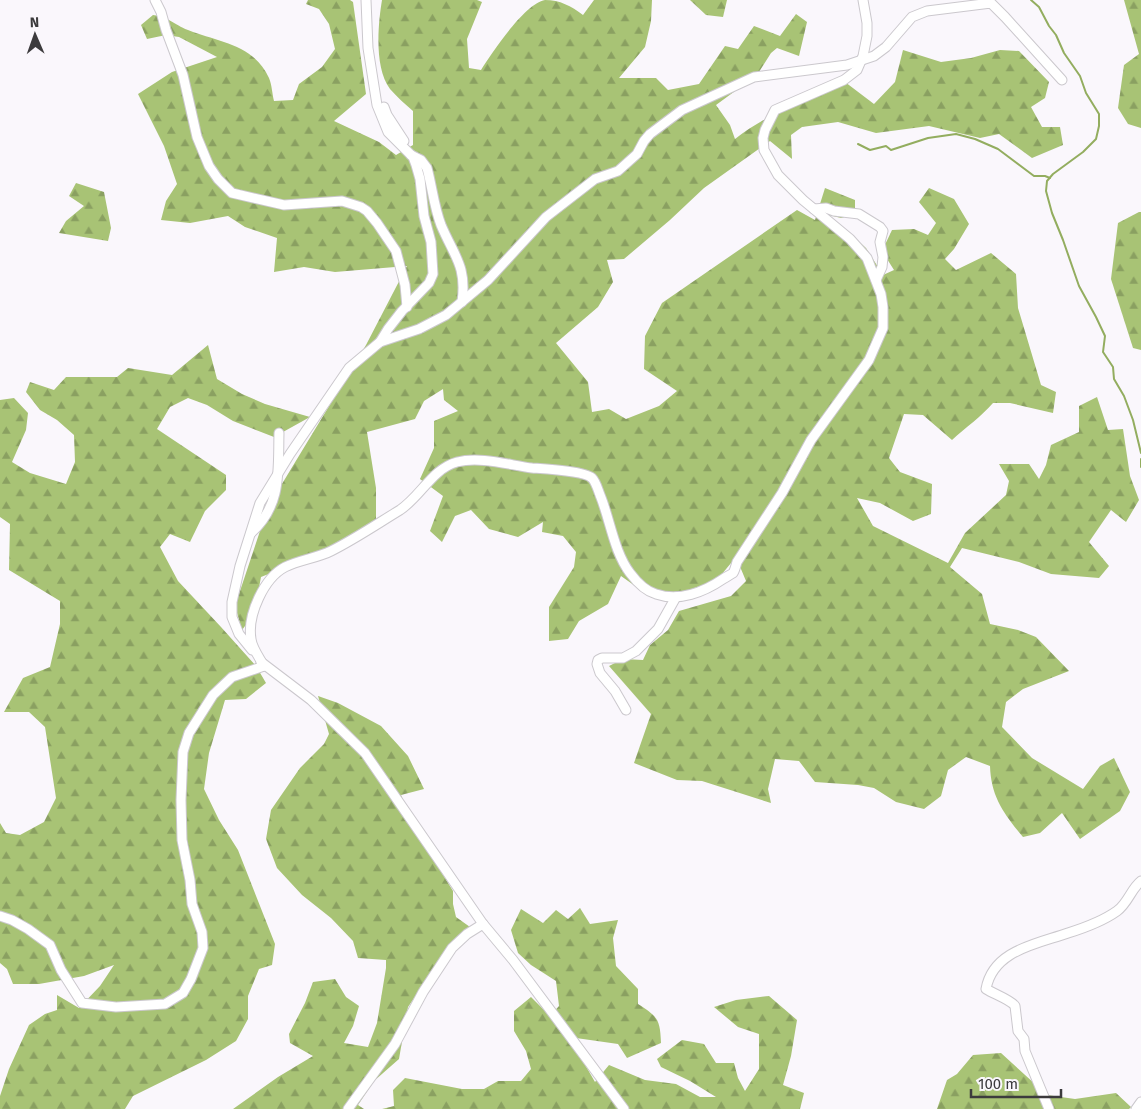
<svg xmlns="http://www.w3.org/2000/svg" width="1141" height="1109" font-family="'Fira Sans',sans-serif">
<style>
.forest{fill:url(#forest-firs)}
.lines{fill:none;stroke-linecap:round;stroke-linejoin:round}
.stream{stroke:#93ad5f;stroke-width:2}
.minor-casing{stroke:#cbc8cd;stroke-width:11}
.minor{stroke:#fff;stroke-width:9}
</style>
<defs>
<pattern id="forest-firs" width="22" height="20" patternUnits="userSpaceOnUse" patternTransform="scale(1.25)"><rect width="22" height="20" fill="#a8c375"/><path d="M5 1l3.5 6h-7zM16 11l3.5 6h-7z" fill="#8aa061"/></pattern>
</defs>
<rect width="100%" height="100%" fill="#faf7fc"/>
<g class="forest">
<path d="M308 0H350L353 2 366 94 334 121 379 142 396 155 413 145V111C405 104 397 97 390 89 374 68 378 24 382 0H477L482 2 467 39 469 68 481 70C492 53 525 3 545 0 560 0 571 6 583 15L594 0H652L651 21 645 47 619 78H656L668 90 699 84 725 46 738 49 754 26 780 36 796 14 807 22 799 56 777 48 771 53 757 75 716 105 730 125 735 139C767 114 807 99 845 82L874 104 895 82 903 50 941 62 971 58 1000 50 1019 51 1049 82 1045 98 1031 107 1042 127H1060L1063 145 1032 158 999 134 980 138 929 126 876 133 838 122 802 127 791 135 792 159 770 141 704 188 670 220 624 259 607 260 613 282 598 307 556 343 588 382 592 412 609 409 626 419 659 406 677 391 644 369 645 336 662 303 797 210 815 220 825 188 855 200V214L841 218 829 215 866 248 883 275 894 270 882 251 892 230 914 229 928 235 936 223 919 202 929 188 954 199 969 224 954 249 945 259 956 270 991 253 1016 274 1018 308 1041 385 1056 392 1053 413 1010 403H993C981 417 966 427 952 440L923 415 904 414 889 458 900 472 932 484 931 514 913 521 880 503 857 498 873 526 948 563 965 533 1006 495 1009 481 999 464H1029L1039 479 1046 465 1051 445 1079 432V406L1097 397 1108 430 1123 429 1130 476 1139 500 1126 522 1111 510 1089 542 1109 566 1099 578 1051 574 1019 562 962 548 950 567 982 594 990 624 1018 630 1036 637 1069 671 1023 689 1006 702 1002 727 1032 758 1083 789 1100 766 1114 758 1130 792 1120 811 1080 839 1062 813 1040 833 1023 837C1004 814 991 797 990 766L966 757 948 770 941 796 924 809 896 802 874 788 858 785 815 782 799 761 775 759 768 789 771 803 702 781 677 780 634 763 651 714 609 666 623 659 643 660 650 645 668 630 679 611 731 596 746 581 736 557 717 580 686 591 652 598 621 576 608 604 579 621 568 639 549 641V607L574 567 576 552 563 536 542 532 543 522 518 537 489 529 471 510 455 516 442 542 430 531 443 496 420 479 434 448V421L458 411 444 400 443 389 424 401 415 419 367 432 376 488V520L324 552 261 577 254 614 242 630 235 606 268 507 366 345 407 266 335 272 304 267 274 272 277 238 245 227 228 216 190 223 161 220 166 201 177 184 164 146 138 94 172 72 217 57 179 37 166 35 147 39 141 25 153 15C171 18 173 24 188 30 218 42 254 44 269 78 272 85 272 93 274 101L293 100 299 84 322 67 335 49 329 24 319 9 306 4Z"/>
<path d="M690 0H727L723 17 706 15Z"/>
<path d="M1124 0H1141V128L1128 124 1118 108 1124 65 1139 54Z"/>
<path d="M76 183 104 192 111 228 108 241 59 233 66 221 84 206 69 196Z"/>
<path d="M1139 212H1141V350L1133 348 1111 279 1118 223Z"/>
<path d="M208 345 217 379 242 394 265 404 310 417 274 437 233 421 207 405 188 398 170 407 157 429 226 475V490L205 511 190 542 170 534 160 547 178 581 221 627 256 666 266 683 246 699 225 700 209 753 204 789 219 820 238 850 275 944 272 965 259 969 248 996V1019L236 1041 206 1060 133 1096 125 1109H0V1096L9 1069 29 1025 45 1014 57 1010V995L79 1008 100 986 114 965 84 976 39 984H13L7 969 0 963V823L6 833 20 835 44 822 56 798 45 727 29 712H4L23 678 50 667 60 624V601L9 570 10 524 0 517V400L14 398 28 413 26 430 12 462 30 473 66 484 75 462 74 435 57 420 40 410 26 392 30 382 54 390 66 377H117L128 368 172 375Z"/>
<path d="M318 696 338 703 381 726 408 756 424 789 401 795 415 829 453 891V904L456 917 470 927 435 973 419 991 408 1007 399 1059 374 1081 358 1105 364 1109H233L278 1077 313 1056 290 1043 289 1034 305 1003 313 982 335 979 346 997 359 1006 353 1026 344 1043 368 1047 377 1023 386 968V960L358 958 353 941 331 918 302 895 277 868 266 839 271 810 300 768 324 744 329 734Z"/>
<path d="M580 908 590 924 618 920 613 938 616 966 638 989V1004C658 1017 660 1019 661 1043L627 1058 618 1044 569 1037 595 1082 609 1065 645 1080 676 1084 700 1097H716L690 1081 661 1067 657 1059 682 1040 704 1044 716 1063H734L738 1078 745 1091 759 1069V1034L738 1027 714 1007 736 1000 769 996 797 1020 791 1056 783 1085 804 1093 800 1109H382L394 1106 393 1090 405 1078 462 1089H484L498 1081H521L531 1069 526 1051 514 1031V1011L531 997 550 1016 559 1006 556 981 531 965 518 953 511 930 521 909 543 923 556 910 568 919Z"/>
<path d="M1001 1053 1047 1095 1075 1099 1116 1093 1131 1107 1129 1109H937L947 1080 957 1074 973 1055Z"/>
</g>
<g class="lines">
<g class="stream">
<path d="M1031 0 1039 7 1049 26 1056 35 1064 53 1080 76 1086 93 1099 114V126L1096 139 1083 152 1053 174 1047 181 1046 191 1052 213 1063 240 1079 286 1096 317 1105 336 1103 352 1113 367 1114 379 1124 396 1133 420 1141 453"/>
<path d="M858 144 870 150 886 146 891 150 928 138 956 134 975 139 998 149 1034 176H1045L1050 178"/>
<path d="M1141 459V467"/>
</g>
<defs>
<g id="minor">
<path d="M155 0 161 12 166 30 183 75 197 137 209 166 218 179 232 193 284 205 342 201 361 207 367 211 377 223 396 251 405 285 407 307"/>
<path d="M384 107 387 115 404 141"/>
<path d="M411 155 421 160 427 168C432 186 434 207 441 225 454 256 467 266 462 302"/>
<path d="M814 209 826 208 834 211 859 214 880 227 883 231 880 242 883 257 882 267 876 280"/>
<path d="M380 342 419 329 446 315 488 280 546 217 595 179 618 171 637 154 644 141 650 134 682 110 754 77 847 65 874 56 886 47 912 17 927 11 991 3 1005 17 1062 80"/>
<path d="M251 533C282 505 278 472 279 433"/>
<path d="M252 650 239 634 232 617V602L240 566 260 503 290 454 349 368 380 342 388 329 402 311 429 283 433 274 431 242 424 216 420 179 416 165 413 157 388 132 377 105 368 48 366 0"/>
<path d="M261 662 311 700 365 753 483 924 513 960 624 1109"/>
<path d="M264 666C259 657 252 648 251 639 247 615 264 578 285 567 299 560 317 558 331 551 355 539 377 524 400 510 421 496 432 469 457 462 480 456 509 465 532 468 545 469 584 471 592 478 596 482 598 490 600 495 610 519 614 552 630 573 636 581 645 591 656 594 679 602 704 592 723 579 726 577 730 575 733 573 735 570 736 565 737 562L782 493 811 440 869 360 883 328V307L881 294 867 258 850 239 803 200 778 175 764 150 763 138 765 130 775 110 844 80 857 70 863 56 867 36V23L863 0"/>
<path d="M626 710 615 691 600 673 597 664 598 660 602 658H623L636 651 658 629 676 597"/>
<path d="M0 916 12 920 28 929 50 945 61 970 82 1003 116 1007 165 1004 183 993 191 979 203 948 202 932 192 904 190 880 182 840 181 800 183 752 189 733 213 695 232 677 264 666"/>
<path d="M348 1109 395 1044 423 992 452 948 467 934 483 924"/>
<path d="M1049 1109 1025 1051 1024 1039 1018 1031 1015 1006C1011 1000 994 994 986 989 993 950 1037 944 1068 933 1084 928 1103 921 1117 911 1128 903 1131 889 1141 881"/>
<path d="M1136 1109 1141 1102"/>
</g>
</defs>
<use href="#minor" class="minor-casing"/>
<use href="#minor" class="minor"/>
</g>
<g transform="translate(35 35) rotate(358)" stroke="#faf7fc" stroke-width="4" paint-order="stroke">
<path d="M0-4L9 19L0 12L-9 19Z" fill="#3c3b3d"/>
<text y="-8" font-size="14" font-weight="bold" text-anchor="middle" fill="#3c3b3d">N</text>
</g>
<path d="M971 1089v8h90v-8" fill="none" stroke="#3c3b3d" stroke-width="2.5"/>
<text x="978" y="1089" font-size="15" fill="#3c3b3d" stroke="#faf7fc" stroke-width="4" paint-order="stroke">100 m</text>
</svg>
